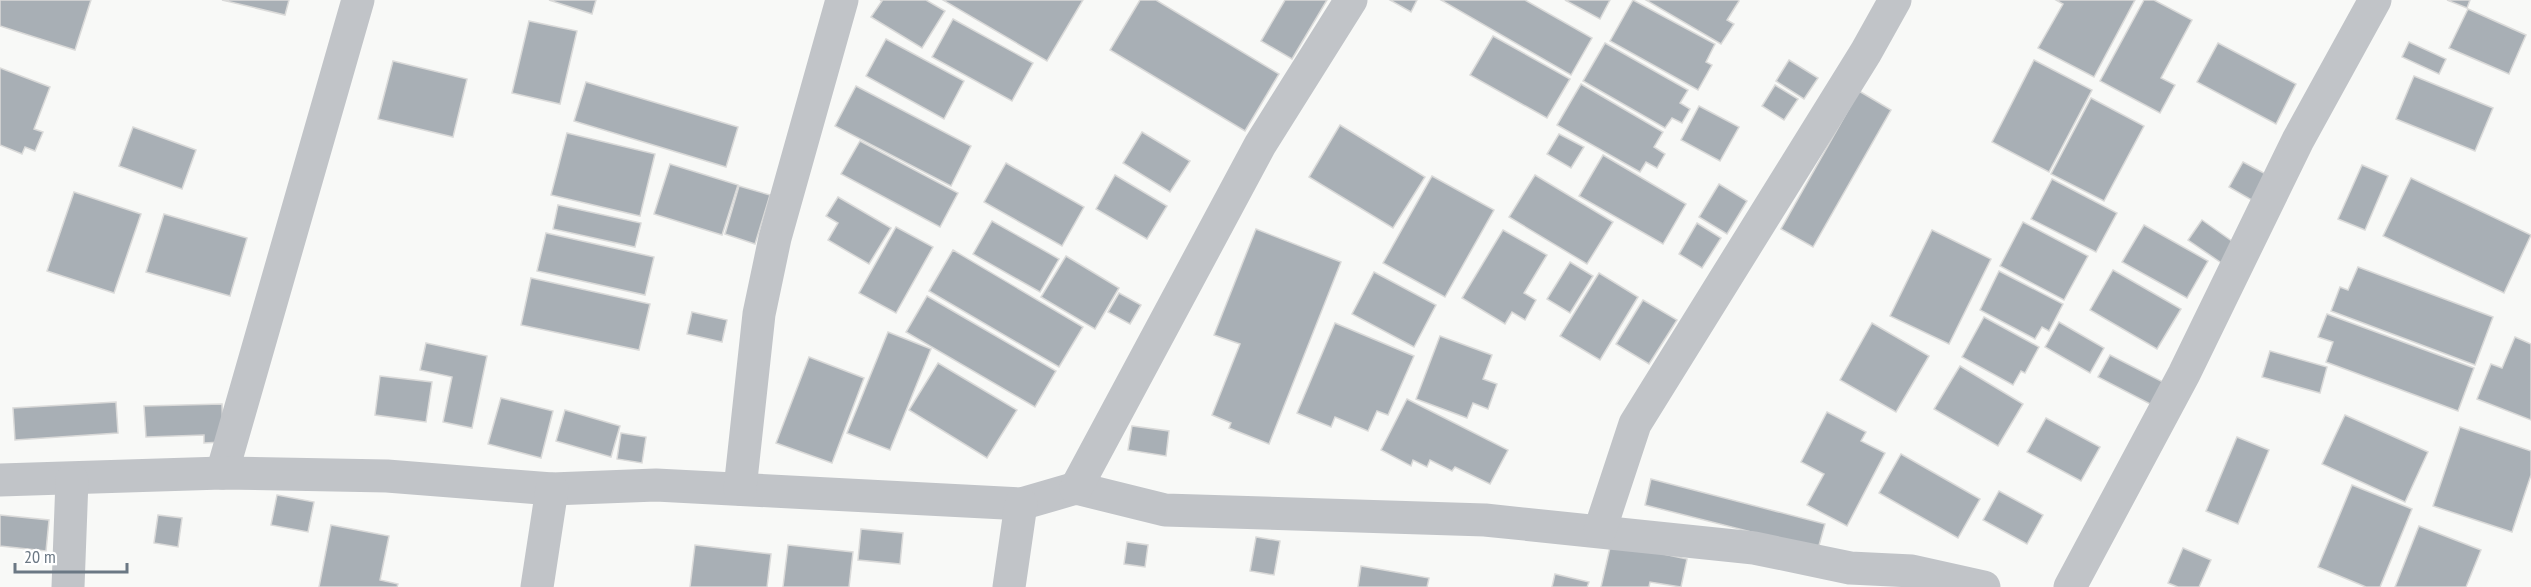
<svg xmlns="http://www.w3.org/2000/svg" width="2531" height="587" font-family="'PT Sans Narrow',sans-serif">
<style>
.building{fill:#a8afb5;stroke:#dadad9;stroke-width:1.5}
.lines{fill:none;stroke-linecap:round;stroke-linejoin:round}
.minor{stroke:#c1c4c8;stroke-width:33}
</style>
<rect width="100%" height="100%" fill="#f8f9f7"/>
<g class="building">
<path d="M0 0H91L75 50 0 26Z"/>
<path d="M222 0H289L285 15Z"/>
<path d="M549 0H596L592 14Z"/>
<path d="M880 0H926L945 11 922 48 871 17 882 1Z"/>
<path d="M943 0H1083L1047 61Z"/>
<path d="M1140 0H1156L1279 74 1245 131 1110 50Z"/>
<path d="M1285 0H1327L1292 59 1261 41Z"/>
<path d="M1390 0H1417L1411 12Z"/>
<path d="M1441 0H1525L1592 38 1571 75Z"/>
<path d="M1565 0H1610L1600 19Z"/>
<path d="M1633 0 1715 44 1706 62 1712 65 1698 90 1610 41Z"/>
<path d="M1646 0H1738L1739 1 1727 20 1734 24 1721 44Z"/>
<path d="M2056 0H2135L2094 77 2038 48 2063 4Z"/>
<path d="M2144 0H2154L2192 20 2161 78 2175 85 2160 113 2100 81Z"/>
<path d="M2447 0H2470L2467 8Z"/>
<path d="M2468 9 2526 35 2509 74 2449 48Z"/>
<path d="M953 19 1033 63 1012 101 932 57Z"/>
<path d="M529 21 577 31 560 104 512 93Z"/>
<path d="M1493 36 1570 79 1547 118 1470 75Z"/>
<path d="M886 39 964 81 944 119 866 76Z"/>
<path d="M2409 42 2446 59 2439 74 2402 57Z"/>
<path d="M1605 43 1688 90 1680 103 1690 109 1682 123 1672 118 1665 128 1583 81Z"/>
<path d="M2218 43 2296 84 2276 124 2197 82Z"/>
<path d="M1789 60 1818 78 1804 99 1776 81Z"/>
<path d="M2034 60 2092 90 2049 172 1992 142Z"/>
<path d="M393 61 467 79 453 137 378 119Z"/>
<path d="M0 68 50 87 34 129 43 132 35 151 25 147 22 154 0 145Z"/>
<path d="M2414 76 2493 108 2475 151 2396 119Z"/>
<path d="M586 82 738 127 726 167 574 121Z"/>
<path d="M1581 84 1663 132 1654 147 1665 154 1657 168 1646 162 1640 172 1557 125Z"/>
<path d="M1775 85 1798 99 1784 120 1762 106Z"/>
<path d="M856 86 971 146 951 186 835 126Z"/>
<path d="M1859 91 1891 110 1813 247 1781 229Z"/>
<path d="M2091 98 2144 126 2104 201 2051 174Z"/>
<path d="M1699 106 1739 127 1720 161 1681 140Z"/>
<path d="M1340 125 1425 177 1393 228 1309 177Z"/>
<path d="M133 127 196 150 182 189 119 166Z"/>
<path d="M1142 132 1190 161 1170 192 1123 163Z"/>
<path d="M567 133 655 154 640 216 551 195Z"/>
<path d="M1559 134 1584 147 1571 168 1547 154Z"/>
<path d="M860 141 958 193 940 227 841 174Z"/>
<path d="M1603 155 1686 204 1663 244 1579 196Z"/>
<path d="M2243 162 2277 180 2262 206 2229 187Z"/>
<path d="M1006 163 1084 207 1062 246 984 202Z"/>
<path d="M670 164 738 185 722 235 654 214Z"/>
<path d="M2362 165 2388 176 2365 230 2338 219Z"/>
<path d="M1115 175 1167 206 1147 239 1096 209Z"/>
<path d="M1535 175 1613 222 1587 264 1509 217Z"/>
<path d="M1432 176 1494 210 1445 297 1383 263Z"/>
<path d="M2411 178 2531 235 2504 293 2383 236Z"/>
<path d="M2052 179 2117 213 2096 252 2031 219Z"/>
<path d="M1719 184 1747 201 1727 234 1699 217Z"/>
<path d="M739 186 770 195 755 244 725 234Z"/>
<path d="M74 192 141 214 114 293 47 271Z"/>
<path d="M838 197 891 228 869 264 828 240 838 223 826 216Z"/>
<path d="M558 205 641 223 635 247 553 229Z"/>
<path d="M164 214 247 238 230 296 146 272Z"/>
<path d="M2202 220 2236 244 2223 264 2188 240Z"/>
<path d="M992 221 1059 259 1040 292 973 254Z"/>
<path d="M2023 222 2088 256 2064 300 2000 266Z"/>
<path d="M1697 223 1721 238 1702 268 1679 254Z"/>
<path d="M2144 225 2208 261 2187 298 2122 262Z"/>
<path d="M896 227 933 247 896 313 859 293Z"/>
<path d="M1256 229 1341 262 1269 444 1229 428 1231 423 1212 415 1240 344 1214 335Z"/>
<path d="M1503 230 1547 255 1524 293 1536 300 1525 320 1512 312 1505 324 1462 298Z"/>
<path d="M1932 230 1991 259 1949 344 1890 316Z"/>
<path d="M546 233 654 257 645 295 537 271Z"/>
<path d="M953 250 1083 327 1059 367 929 291Z"/>
<path d="M1066 256 1119 288 1095 329 1041 297Z"/>
<path d="M1570 262 1593 276 1570 313 1547 299Z"/>
<path d="M2358 267 2493 317 2475 365 2331 311 2340 287 2348 290Z"/>
<path d="M2113 270 2181 309 2157 349 2090 310Z"/>
<path d="M1999 271 2063 304 2049 331 2042 327 2035 339 1980 310Z"/>
<path d="M1374 272 1436 305 1414 347 1352 314Z"/>
<path d="M1599 273 1638 297 1600 360 1560 336Z"/>
<path d="M531 278 650 304 639 350 521 325Z"/>
<path d="M1119 293 1141 305 1130 324 1108 312Z"/>
<path d="M927 296 1056 371 1035 407 906 332Z"/>
<path d="M1643 300 1677 320 1649 364 1616 344Z"/>
<path d="M692 312 727 320 722 342 687 334Z"/>
<path d="M2327 314 2474 368 2458 411 2326 362 2333 342 2318 337Z"/>
<path d="M1984 317 2039 347 2025 373 2021 371 2013 385 1962 357Z"/>
<path d="M2059 322 2104 348 2090 373 2045 347Z"/>
<path d="M1335 323 1414 356 1388 415 1377 411 1368 431 1335 417 1331 427 1297 413Z"/>
<path d="M1872 323 1929 356 1896 412 1840 380Z"/>
<path d="M888 332 931 349 890 450 847 433Z"/>
<path d="M1440 336 1492 355 1483 379 1497 384 1488 409 1473 403 1467 418 1416 399Z"/>
<path d="M2515 337 2531 344V420L2477 399 2491 364 2502 368Z"/>
<path d="M426 343 487 356 472 428 443 422 452 377 420 370Z"/>
<path d="M2270 351 2327 367 2320 393 2262 377Z"/>
<path d="M2110 355 2165 383 2154 406 2098 377Z"/>
<path d="M809 357 864 378 832 463 776 443Z"/>
<path d="M938 363 1017 410 987 458 909 410Z"/>
<path d="M1960 366 2023 404 1998 446 1934 409Z"/>
<path d="M380 376 432 382 426 422 375 415Z"/>
<path d="M501 398 553 411 541 458 488 444Z"/>
<path d="M1407 399 1508 450 1490 484 1455 467 1452 471 1430 460 1427 467 1413 460 1411 466 1381 450Z"/>
<path d="M116 402 118 433 15 440 13 408Z"/>
<path d="M222 404 223 442 204 443V435L146 437 144 406Z"/>
<path d="M565 410 620 426 611 457 556 441Z"/>
<path d="M1827 412 1866 432 1861 441 1885 453 1847 526 1807 505 1824 474 1801 462Z"/>
<path d="M2345 415 2428 452 2405 502 2322 464Z"/>
<path d="M2046 418 2100 447 2081 481 2027 452Z"/>
<path d="M1132 426 1169 431 1166 456 1128 450Z"/>
<path d="M2460 427 2531 451V475L2512 532 2433 506Z"/>
<path d="M621 433 646 437 642 463 617 459Z"/>
<path d="M2237 437 2269 450 2238 524 2206 511Z"/>
<path d="M1901 454 1980 499 1958 538 1879 493Z"/>
<path d="M1651 479 1825 524 1818 549 1645 505Z"/>
<path d="M2352 485 2412 509 2380 587H2366L2318 567Z"/>
<path d="M1999 491 2043 515 2027 544 1983 520Z"/>
<path d="M277 495 314 502 308 532 271 525Z"/>
<path d="M0 515 49 520 46 551 0 546Z"/>
<path d="M158 515 182 518 178 547 154 543Z"/>
<path d="M331 525 389 536 380 580 398 584 397 587H319Z"/>
<path d="M2419 526 2481 550 2466 587H2395Z"/>
<path d="M861 529 903 533 900 564 858 560Z"/>
<path d="M1256 537 1280 541 1274 575 1250 571Z"/>
<path d="M1127 542 1148 545 1145 567 1124 564Z"/>
<path d="M1611 543 1687 559 1681 587 1650 582 1649 587H1601Z"/>
<path d="M695 545 771 554 767 587H690Z"/>
<path d="M788 545 853 552 849 587H783Z"/>
<path d="M2183 548 2211 560 2199 587H2178L2168 583Z"/>
<path d="M1361 566 1429 578 1427 587H1358Z"/>
<path d="M1555 574 1589 582 1587 587H1552Z"/>
</g>
<g class="lines">
<g class="minor">
<path d="M222 473 358 0"/>
<path d="M0 480 222 473 387 476 552 489 656 485 1021 504 1076 488 1165 510 1485 520 1754 548 1850 568 1912 571 1984 587"/>
<path d="M1076 488 1260 145 1351 0"/>
<path d="M740 489 759 314 775 238 842 0"/>
<path d="M1600 530 1635 424 1866 52 1895 0"/>
<path d="M68 587 72 480"/>
<path d="M537 587 552 489"/>
<path d="M1009 587 1021 504"/>
<path d="M2070 587 2184 374 2298 140 2375 0"/>
</g>
</g>
<path d="M15 563v9h112v-9" fill="none" stroke="#6b7884" stroke-width="3"/>
<text x="24" y="563" font-size="18" fill="#6b7884" stroke="#ffffff" stroke-width="4.5" paint-order="stroke">20 m</text>
</svg>
